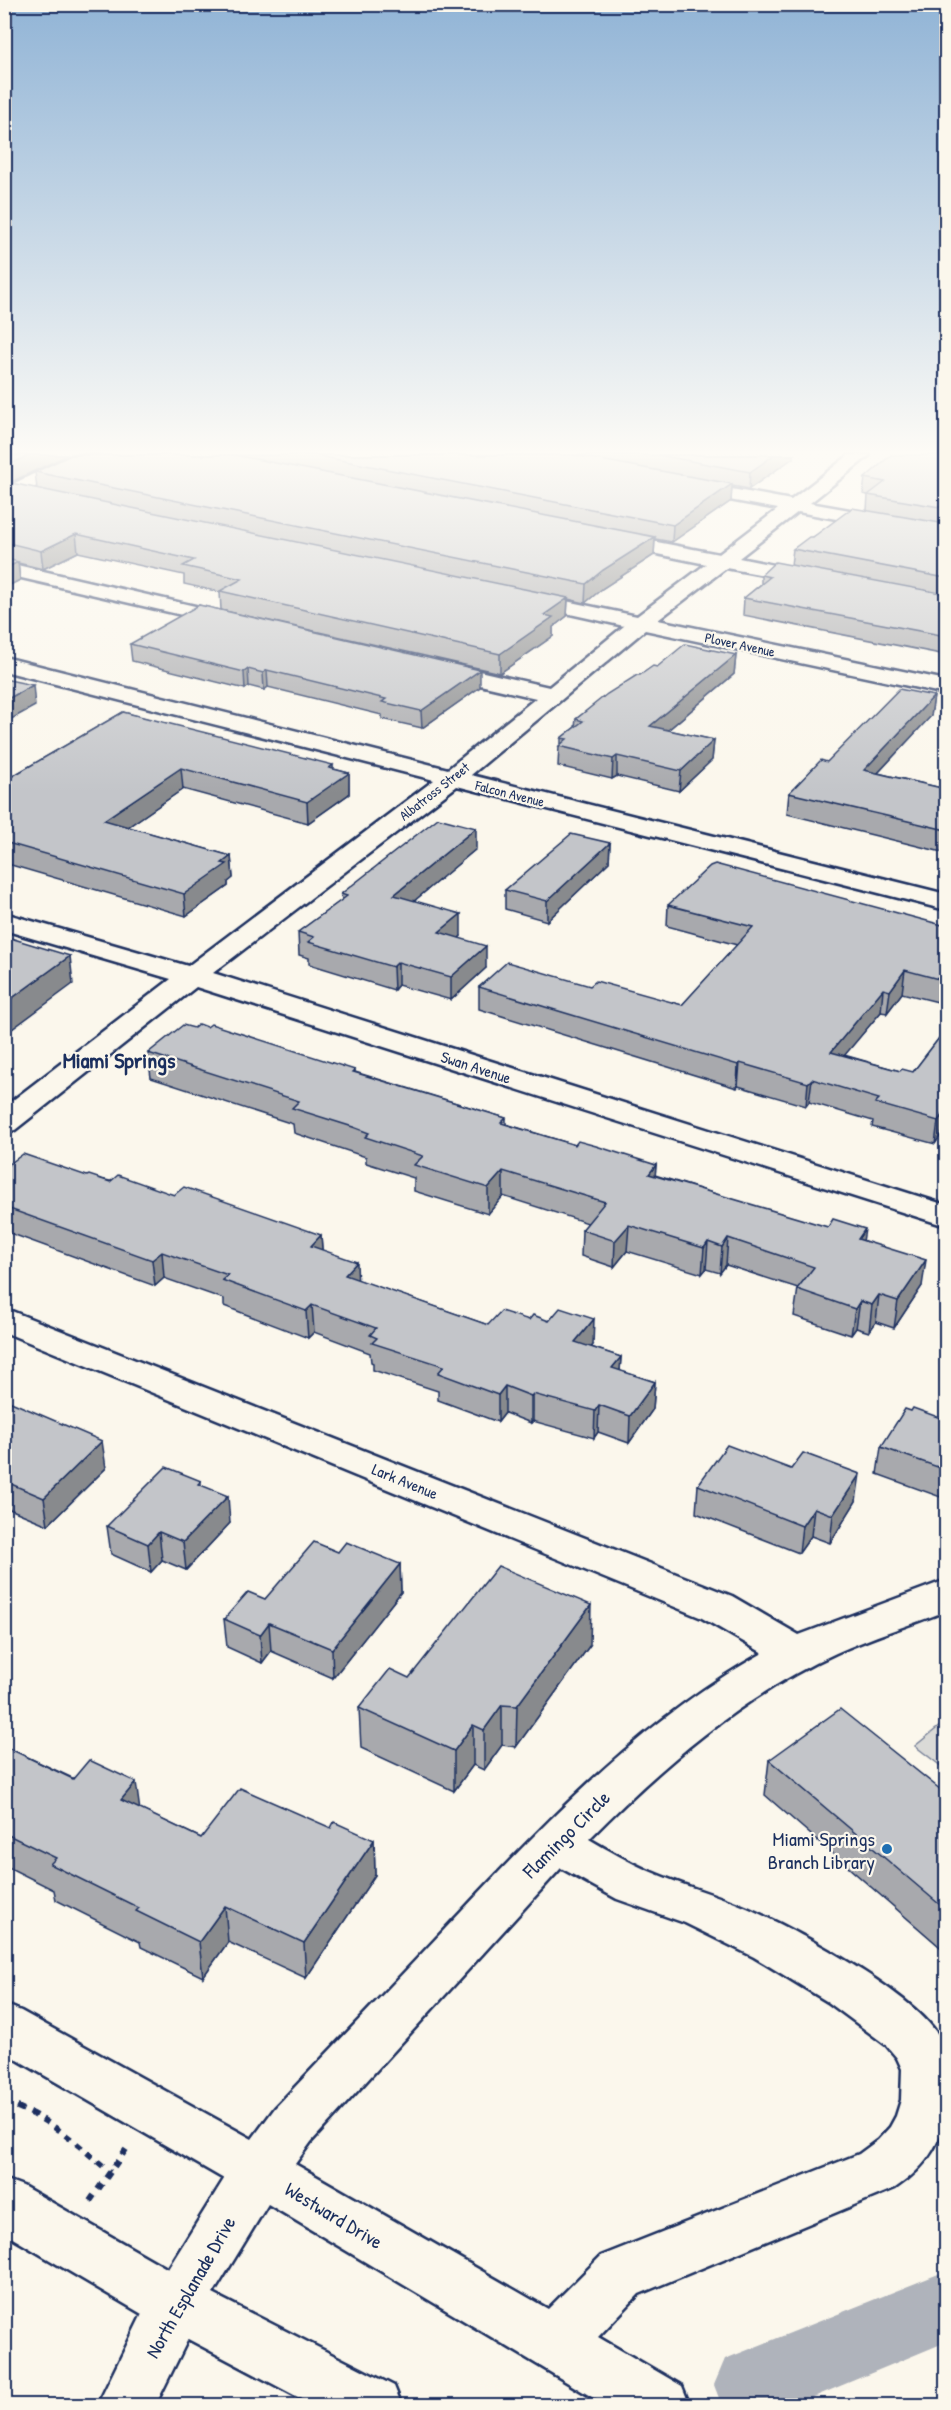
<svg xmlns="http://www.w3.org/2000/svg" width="951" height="2410" font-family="'Patrick Hand',sans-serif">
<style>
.green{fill:#dadad7;stroke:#7a849a;stroke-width:1.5}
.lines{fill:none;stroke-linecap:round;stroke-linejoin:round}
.canal{fill:#afb3bb;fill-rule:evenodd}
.minor-casing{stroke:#1b2f5e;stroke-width:5}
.path{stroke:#1b2f5e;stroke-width:6;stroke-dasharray:7 7;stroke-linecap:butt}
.minor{fill:#fbf7ec;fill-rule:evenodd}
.wall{fill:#a8a9ad;stroke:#1b2f5e;stroke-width:1.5}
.shaded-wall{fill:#888a8d;stroke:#1b2f5e;stroke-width:1.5}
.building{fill:#c3c5c9;stroke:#1b2f5e;stroke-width:1.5}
.poi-dot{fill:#1f6fb2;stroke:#fbf7ec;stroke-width:2}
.labels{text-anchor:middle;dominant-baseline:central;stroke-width:4.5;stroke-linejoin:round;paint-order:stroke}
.far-street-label{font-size:14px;fill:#1b2f5e;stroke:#fbf7ec}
.street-label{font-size:16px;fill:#1b2f5e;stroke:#fbf7ec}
.near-street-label{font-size:20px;fill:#1b2f5e;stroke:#fbf7ec}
.near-poi-label{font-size:20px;fill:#1b2f5e;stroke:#fbf7ec;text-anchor:end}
.district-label{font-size:22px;font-weight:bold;fill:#1b2f5e;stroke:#fbf7ec}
</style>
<rect width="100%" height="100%" fill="#fbf7ec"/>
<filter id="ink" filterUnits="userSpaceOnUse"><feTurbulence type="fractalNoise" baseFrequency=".0167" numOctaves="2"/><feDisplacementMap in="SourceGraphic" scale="12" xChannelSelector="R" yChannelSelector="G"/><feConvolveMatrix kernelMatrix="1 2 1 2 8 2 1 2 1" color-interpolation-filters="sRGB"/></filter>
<g filter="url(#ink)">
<path class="green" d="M946 1721V1770L915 1746Z"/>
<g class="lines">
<path class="canal" d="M946 2271V2342L792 2406H722L714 2385 725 2359Z"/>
<defs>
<g id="minor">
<path d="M74 455H99L96 459 4 501V488Z"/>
<path d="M849 455H870L810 503 946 527V539L798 512 739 558 819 574 822 578 819 582 812 584 726 568 658 620 946 680V694L645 630 471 775 946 894V910L457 786 213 973 946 1205V1226L196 987 15 1130 4 1132V1107L171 979 4 930V913L188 966 434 780 4 671V657L448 769 536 698 428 673 425 668 428 663 436 661 549 687 624 626 516 602 513 598 516 594 523 592 637 616 706 564 603 543 600 539 603 535 610 533 719 554 778 509 681 491 679 487 681 483 688 481 791 500Z"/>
<path d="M4 562 234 615 242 616 245 621 242 626 234 627 4 574Z"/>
<path d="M4 1308 732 1596 799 1635 946 1580V1611C910 1625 871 1637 836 1653 742 1696 661 1766 589 1839 608 1850 628 1862 649 1871 681 1885 715 1894 747 1908 793 1929 936 2002 946 2052 949 2066 946 2084 946 2098 946 2138 928 2166 895 2188L639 2294 598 2337 682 2386 690 2406H607L268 2204 213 2294 394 2386 402 2406H315L188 2339 155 2406H97L142 2314 4 2233V2179L23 2186 168 2269 224 2179 4 2052V2004L21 2011 252 2139 275 2108C337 2043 400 1977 462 1911 553 1814 646 1718 763 1653L702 1618 4 1332ZM561 1868 617 1899 685 1923 754 1957 828 2002 886 2045 897 2058 902 2069 901 2100 896 2116 890 2127 878 2140 859 2154 601 2256 548 2309 295 2164 311 2142Z"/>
</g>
</defs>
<use href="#minor" class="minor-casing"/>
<g class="path">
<path d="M4 2102C47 2116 76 2143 110 2172"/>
<path d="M90 2201 127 2148"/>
</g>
<use href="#minor" class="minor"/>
</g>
<g class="wall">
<path d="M4 455H68L9 483 4 482Z"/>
<path d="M71 455H794L793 458 749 489 732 486 731 501 672 542 655 539 654 555 603 588 585 603 568 599 567 616 553 627V636L500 673 221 610 220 592 184 584V575L78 552 43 569 18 563 20 580 4 588V484L37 489 35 472Z"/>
<path d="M946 455V655L743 615 744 598 761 584V575L791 565 793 549 813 537 867 510 868 495 863 494 865 478Z"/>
<path d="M130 644 480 687 422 728 382 719V715L268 687 264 690 249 686 245 689 132 661Z"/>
<path d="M736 655 734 674 668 730 714 740 712 760 679 791 617 776 612 779 558 766 559 746 561 744V738L575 727 576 719 640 675 657 667Z"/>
<path d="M934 696 931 716 878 773 946 789V853L787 814 789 793 827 762Z"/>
<path d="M123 712 349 773V794L308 823 183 789 128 827 231 856 233 878 228 882V886L186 916 4 863V781Z"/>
<path d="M610 843 609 862 547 921 505 909V890Z"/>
<path d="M476 849 414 901 461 936 459 938 486 968 451 1000 398 985 394 990 309 964V958L299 955 298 932 342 900 341 894Z"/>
<path d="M668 905 946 932V1004L902 993 887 1013 881 1012 844 1055 900 1071 913 1072 946 1029V1127L935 1144 872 1127 873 1121 809 1102 806 1106 738 1086 737 1088 479 1009V987L590 986 682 1005 737 945 667 926Z"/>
<path d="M148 1053 355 1070V1072L506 1118V1124L575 1145 656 1165 655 1175 863 1240 922 1286 894 1328 876 1322 869 1332 856 1328 851 1335 794 1316 798 1288 726 1265 720 1273 706 1269 702 1274 627 1251 614 1267 581 1256 582 1230 588 1223 503 1196 488 1214 414 1191V1178L366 1163V1157L294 1133 293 1124 151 1078Z"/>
<path d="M4 1168 87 1176 174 1195 321 1235 322 1250 358 1280 488 1325 593 1345 591 1347 621 1357 620 1371 655 1382 653 1409 629 1443 598 1432 594 1438 533 1421 531 1423 505 1413 498 1422 438 1400V1391L373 1370V1363L371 1362 370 1353 314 1332 308 1338 224 1306V1299L164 1278 155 1286 4 1231Z"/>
<path d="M4 1399 106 1468 48 1525 7 1508 4 1511Z"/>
<path d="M911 1411 946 1420V1499L877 1474 881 1447Z"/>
<path d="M201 1481V1485L230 1523 186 1570 162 1560 151 1572 111 1554 107 1526Z"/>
<path d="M698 1485 856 1501 830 1543 811 1536 799 1553 696 1513Z"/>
<path d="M338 1552 400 1564 401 1592 333 1678 271 1651 262 1663 227 1647 224 1619 265 1599Z"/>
<path d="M590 1645 516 1747 502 1745 484 1770 473 1765 454 1791 361 1748 359 1708 409 1678Z"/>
<path d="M4 1746 201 1838 331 1828 374 1840 375 1875 306 1978 228 1942 203 1977 141 1947 140 1942 56 1900 54 1890 4 1865Z"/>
<path d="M769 1760 946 1794V1952L765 1795Z"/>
<path d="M946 1984V2013L942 2008Z"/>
</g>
<g class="shaded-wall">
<path d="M29 455H68L9 483 7 466Z"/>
<path d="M774 455H794L793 458 749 489 750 472Z"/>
<path d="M732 484 731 501 672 542 673 525Z"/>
<path d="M76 534 78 552 43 569 41 551Z"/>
<path d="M655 537 654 555 603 588 585 603 586 584 603 570Z"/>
<path d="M18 562 20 580 4 588V569Z"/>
<path d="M568 598 567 616 553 627V636L500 673V654L544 615Z"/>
<path d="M736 655 734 674 649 746 650 726Z"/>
<path d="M248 669 249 686 245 689 244 672Z"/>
<path d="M267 670 268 687 264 690 263 673Z"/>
<path d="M480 670V687L422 728 421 711Z"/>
<path d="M33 685 35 706 4 723V701Z"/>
<path d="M934 696 931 716 861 791 864 770Z"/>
<path d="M714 740 712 760 679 791 681 771Z"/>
<path d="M617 756V776L612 779 613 759Z"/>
<path d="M333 765 334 783 349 773V794L308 823 307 802 329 768Z"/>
<path d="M181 768 183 789 106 842 104 820Z"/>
<path d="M476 828V849L395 917 394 895Z"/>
<path d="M610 843 609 862 547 921V901Z"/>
<path d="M231 856 233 878 228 882V886L186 916 184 894 222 863Z"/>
<path d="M461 914V936L440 955 439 932Z"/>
<path d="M486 946V968L451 1000V977Z"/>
<path d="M70 956 73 984 4 1035V1004Z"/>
<path d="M398 962V985L394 990 393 967Z"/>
<path d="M905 970 902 993 887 1013 890 991Z"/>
<path d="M883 989 881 1012 828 1075 831 1052Z"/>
<path d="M740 1063 738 1086 737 1088 738 1065Z"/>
<path d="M812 1079 809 1102 806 1106 808 1083Z"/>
<path d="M946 1109V1127L935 1144 938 1121Z"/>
<path d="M656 1165 654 1191 649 1174Z"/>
<path d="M503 1171V1196L488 1214V1188Z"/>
<path d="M629 1225 627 1251 614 1267 615 1241Z"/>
<path d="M865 1229 861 1255 858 1239Z"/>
<path d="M321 1235 323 1261 311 1246Z"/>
<path d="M728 1238 726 1265 720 1273 722 1247Z"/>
<path d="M708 1242 706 1269 702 1274 704 1248Z"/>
<path d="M162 1252 164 1278 155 1286 152 1260Z"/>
<path d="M926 1260 922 1286 894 1328 898 1301Z"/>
<path d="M357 1262 358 1289 345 1275Z"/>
<path d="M879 1295 876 1322 869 1332 872 1305Z"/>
<path d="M860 1301 856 1328 851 1335 855 1309Z"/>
<path d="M312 1305 314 1332 308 1338 306 1311Z"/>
<path d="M594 1319 593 1345 574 1369 575 1342Z"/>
<path d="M621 1357 619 1384 612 1368Z"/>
<path d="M655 1382 653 1409 629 1443 630 1416Z"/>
<path d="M505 1386V1413L498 1422V1395Z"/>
<path d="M533 1394V1421L531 1423V1396Z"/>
<path d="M599 1405 598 1432 594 1438 595 1411Z"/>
<path d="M102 1441 106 1468 48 1525 44 1498Z"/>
<path d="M860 1474 856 1501 830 1543 833 1515Z"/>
<path d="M4 1491 7 1508 4 1511Z"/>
<path d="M228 1496 230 1523 186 1570 183 1542Z"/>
<path d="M814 1508 811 1536 799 1553 802 1526Z"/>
<path d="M159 1532 162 1560 151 1572 148 1544Z"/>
<path d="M400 1564 401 1592 333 1678 332 1649Z"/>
<path d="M591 1605 590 1645 516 1747 517 1706Z"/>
<path d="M269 1623 271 1651 262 1663 260 1635Z"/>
<path d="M502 1705V1745L484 1770V1730Z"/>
<path d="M473 1725V1765L454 1791V1751Z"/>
<path d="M136 1782 141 1818 121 1800Z"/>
<path d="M374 1840 375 1875 306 1978 304 1943Z"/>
<path d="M225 1906 228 1942 203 1977 199 1942Z"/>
</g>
<g class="building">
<path d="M4 455H29L7 466H4Z"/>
<path d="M71 455H234L655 537 603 570 586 584 35 472Z"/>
<path d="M314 455H573L732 484 673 525Z"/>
<path d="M658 455H774L750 472Z"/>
<path d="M891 455H946V508L868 495 885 482 865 478Z"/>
<path d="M11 483 568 598 544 615 553 617 500 654 220 591 242 579 183 566 194 560 76 534 41 551 4 542V484Z"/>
<path d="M852 508 946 524V578L793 549 809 537H813Z"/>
<path d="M4 558 18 562 4 569Z"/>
<path d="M775 562 946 594V636L744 598 770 577 761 575Z"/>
<path d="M199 605 480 670 421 711 382 702 386 699 267 670 263 673 248 669 244 672 130 644Z"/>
<path d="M685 644 736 655 650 726 714 740 681 771 617 756 613 759 559 746 567 739 561 738 583 721 576 719 607 694 637 675H640L653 666 657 667Z"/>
<path d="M4 679 33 685 4 701Z"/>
<path d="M899 689 934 696 864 770 946 789V830L789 793 821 760 827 762Z"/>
<path d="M123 712 333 765 329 768 349 773 307 802 181 768 104 820 231 856 222 863 227 864 184 894 4 842V781Z"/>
<path d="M438 818 476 828 394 895 461 914 439 932 486 946 451 977 398 962 393 967 308 942 314 937 298 932 347 896 341 894Z"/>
<path d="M571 834 610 843 547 901 505 890Z"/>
<path d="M715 864 946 926 943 931 946 932V981L905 970 890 991 883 989 831 1052 900 1071 902 1069 913 1072 946 1029V1109L938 1121 875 1103 879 1099 812 1079 808 1083 740 1063 738 1065 479 987 507 962 590 986 596 981 682 1005 753 927 668 905 710 866Z"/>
<path d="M4 936 70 956 4 1004Z"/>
<path d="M199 1024 207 1027 211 1024 355 1070 353 1072 506 1118 501 1123 575 1145 578 1141 596 1146 656 1165 649 1174 828 1227 833 1219 865 1229 858 1239 926 1260 898 1301 879 1295 872 1305 860 1301 855 1309 797 1289 814 1267 728 1238 722 1247 708 1242 704 1248 629 1225 615 1241 582 1230 605 1202 503 1171 488 1188 414 1165 423 1156 365 1137 369 1133 353 1127 292 1108 299 1101 148 1053 183 1025 194 1028Z"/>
<path d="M23 1154 87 1176 89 1175 110 1182 118 1175 174 1195 184 1187 321 1235 311 1246 357 1262 345 1275 488 1325 501 1311 529 1320 533 1315 549 1321 560 1308 594 1319 575 1342 621 1357 612 1368 655 1382 630 1416 599 1405 595 1411 533 1394 531 1396 505 1386 498 1395 438 1373 444 1366 372 1343 377 1338 370 1335 376 1328 312 1305 306 1311 222 1280 228 1275 162 1252 152 1260 4 1207V1168Z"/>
<path d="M4 1399 102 1441 44 1498 4 1481Z"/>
<path d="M913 1408 946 1420V1470L881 1447 905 1409 911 1411Z"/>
<path d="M727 1445 791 1469 803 1453 860 1474 833 1515 814 1508 802 1526 698 1485Z"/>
<path d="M166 1467 201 1481 198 1484 228 1496 183 1542 159 1532 148 1544 107 1526Z"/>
<path d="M314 1542 338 1552 346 1542 400 1564 332 1649 269 1623 260 1635 224 1619 248 1592 265 1599Z"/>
<path d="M498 1566 591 1605 517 1706 502 1705 484 1730 473 1725 454 1751 359 1708 390 1669 409 1678Z"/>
<path d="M840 1709 946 1794V1910L769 1760Z"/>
<path d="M4 1746 73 1779 89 1760 136 1782 121 1800 201 1838 240 1788 331 1828 334 1822 374 1840 304 1943 225 1906 199 1942 136 1911 139 1908 50 1864 56 1858 4 1833Z"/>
</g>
</g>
<linearGradient id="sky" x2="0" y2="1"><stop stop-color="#91b4d6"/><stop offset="0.57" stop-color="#fdfbf6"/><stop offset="1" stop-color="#fdfbf6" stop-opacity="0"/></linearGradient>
<rect width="951" height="793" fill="url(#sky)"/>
<circle class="poi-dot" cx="887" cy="1849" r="6"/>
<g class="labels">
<g class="far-street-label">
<text transform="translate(740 644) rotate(12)">Plover Avenue</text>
<text transform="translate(434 791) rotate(-38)">Albatross Street</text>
<text transform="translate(510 793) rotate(14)">Falcon Avenue</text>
</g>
<g class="street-label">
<text transform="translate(476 1067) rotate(18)">Swan Avenue</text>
<text transform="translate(405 1481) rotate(22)">Lark Avenue</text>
</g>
<g class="near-street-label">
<text transform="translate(566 1834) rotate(-45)">Flamingo Circle</text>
<text transform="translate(334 2215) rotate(31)">Westward Drive</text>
<text transform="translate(190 2287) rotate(-60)">North Esplanade Drive</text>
</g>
<g class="near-poi-label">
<text x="875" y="1838">Miami Springs<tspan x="875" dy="23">Branch Library</tspan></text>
</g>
<g class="district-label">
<text x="119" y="1060">Miami Springs</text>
</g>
</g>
<rect width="951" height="2410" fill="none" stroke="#fbf7ec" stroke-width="24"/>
<rect x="12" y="12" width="927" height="2386" fill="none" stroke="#1b2f5e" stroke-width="2" filter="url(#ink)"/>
</svg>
